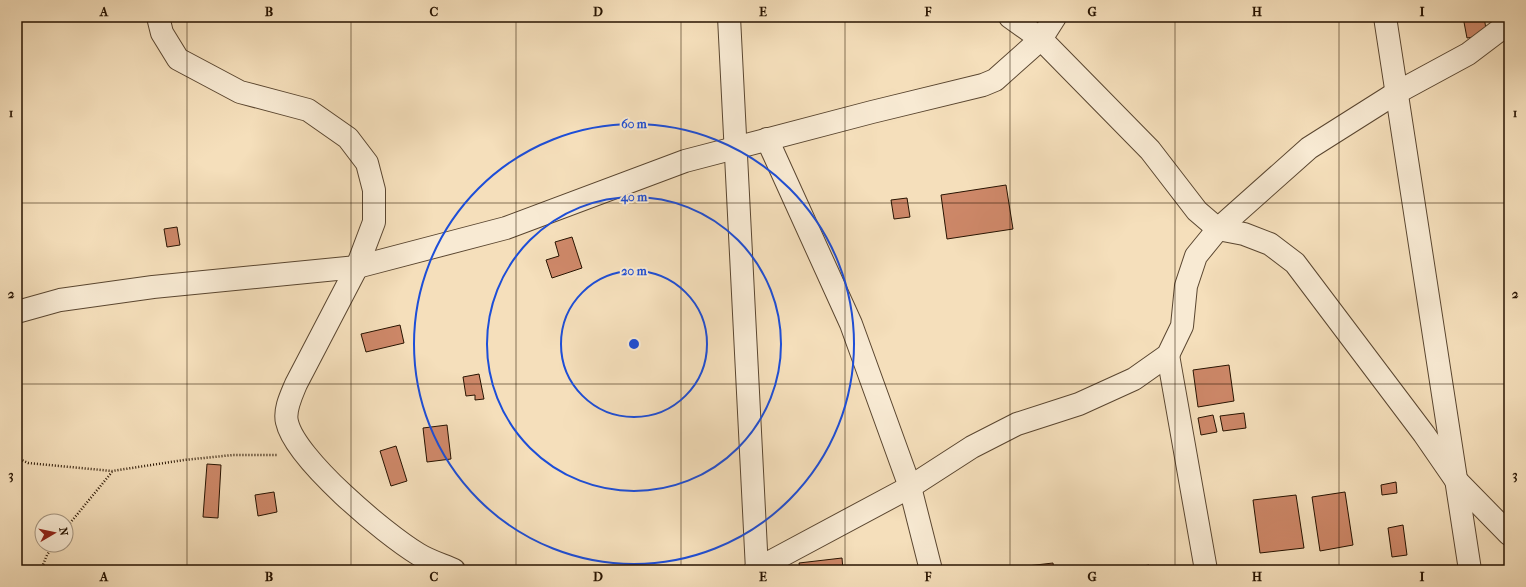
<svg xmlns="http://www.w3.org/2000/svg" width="1526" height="587" font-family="'IM FELL French Canon',serif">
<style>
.building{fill:#ce8869;stroke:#271301}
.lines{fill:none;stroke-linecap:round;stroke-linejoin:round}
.minor-casing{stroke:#5a4630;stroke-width:24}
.path{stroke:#271301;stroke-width:2.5;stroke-dasharray:1 2;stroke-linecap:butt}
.minor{stroke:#f8ead3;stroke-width:22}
.grid{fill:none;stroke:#271301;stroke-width:1;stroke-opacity:0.55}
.ring{fill:none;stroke:#1d4ed8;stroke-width:2}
.centre{fill:#1d4ed8;stroke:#f8ead3;stroke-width:2}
.ring-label{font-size:12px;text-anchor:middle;font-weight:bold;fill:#1d4ed8;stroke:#f8ead3;stroke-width:4;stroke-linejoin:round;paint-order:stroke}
.neatline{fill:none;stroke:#271301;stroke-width:1.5}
.grid-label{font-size:13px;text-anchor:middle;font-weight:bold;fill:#271301}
</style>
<rect width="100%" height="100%" fill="#f5dfbb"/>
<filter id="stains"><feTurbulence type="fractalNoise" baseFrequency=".005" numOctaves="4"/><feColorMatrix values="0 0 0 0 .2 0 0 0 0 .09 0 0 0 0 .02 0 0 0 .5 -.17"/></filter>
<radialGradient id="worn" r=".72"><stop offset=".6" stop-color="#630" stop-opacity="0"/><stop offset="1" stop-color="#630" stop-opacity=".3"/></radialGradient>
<g class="building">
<path d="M1463 17H1484L1487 35 1467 38Z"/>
<path d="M1006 185 1013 229 947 239 941 195Z"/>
<path d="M907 198 910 217 894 219 891 200Z"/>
<path d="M177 227 180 245 167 247 164 229Z"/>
<path d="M572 237 582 268 552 278 546 260 559 256 555 242Z"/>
<path d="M400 325 404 343 366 352 361 334Z"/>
<path d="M1229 365 1234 401 1198 407 1193 370Z"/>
<path d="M479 374 484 399 475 400V395L466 396 463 377Z"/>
<path d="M1244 413 1246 428 1223 431 1220 416Z"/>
<path d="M1213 415 1217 432 1201 435 1198 418Z"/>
<path d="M447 425 451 459 427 462 423 428Z"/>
<path d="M396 446 407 481 391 486 380 451Z"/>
<path d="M207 464 221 465 218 518 203 517Z"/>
<path d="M1396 482 1397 493 1382 495 1381 485Z"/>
<path d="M274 492 277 512 258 516 255 495Z"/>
<path d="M1345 492 1353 545 1320 551 1312 497Z"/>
<path d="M1296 495 1304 548 1260 553 1253 500Z"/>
<path d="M1403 525 1407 555 1392 557 1388 528Z"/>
<path d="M842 558 843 570H800L799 563Z"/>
<path d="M1053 563 1054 570H1028L1027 566Z"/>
<path d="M1149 565 1150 570H1118Z"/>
</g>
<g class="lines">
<defs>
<g id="minor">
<path d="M158 17 162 33 178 59 240 92 308 110 348 138 367 163 374 190V222L357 267 296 384C291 396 284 410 287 422 295 459 385 534 418 554 429 561 443 565 454 570"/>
<path d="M729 17 757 570"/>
<path d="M1010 17 1041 39 1150 150 1197 211 1218 229 1244 234 1270 244 1295 263 1424 434 1455 479 1509 534"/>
<path d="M1385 17 1470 570"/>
<path d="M767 139 851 324 910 487 931 570"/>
<path d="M17 312 60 300 153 287 357 267 506 228 685 161 872 112 983 85 995 80 1041 39 1055 17"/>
<path d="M1168 355 1206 570"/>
<path d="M755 570 910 487 972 447 1017 424 1079 404 1134 379 1168 355 1182 326 1186 286 1196 256 1218 229 1309 148 1396 93 1468 54 1509 23"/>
</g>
</defs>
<use href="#minor" class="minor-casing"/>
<g class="path">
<path d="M17 458 28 463 112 471 184 460 233 455H277"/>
<path d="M66 528 112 472"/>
<path d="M41 570 47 555 54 545"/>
</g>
<use href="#minor" class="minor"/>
</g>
<path class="grid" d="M187 17V570M351 17V570M516 17V570M681 17V570M845 17V570M1010 17V570M1175 17V570M1339 17V570M17 203H1509M17 384H1509"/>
<g class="ring">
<circle cx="634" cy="344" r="73"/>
<circle cx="634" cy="344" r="147"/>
<circle cx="634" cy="344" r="220"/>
</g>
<circle cx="634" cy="344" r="6" class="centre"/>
<g class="ring-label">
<text x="634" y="128">60 m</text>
<text x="634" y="201">40 m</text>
<text x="634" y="275">20 m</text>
</g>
<rect width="1526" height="587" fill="none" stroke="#f5dfbb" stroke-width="44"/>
<g transform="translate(54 533) rotate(81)"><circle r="19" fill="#f8ead3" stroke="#a4947f"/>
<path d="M0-3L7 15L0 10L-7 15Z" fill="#8f2418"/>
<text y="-6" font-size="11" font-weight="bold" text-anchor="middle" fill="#271301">N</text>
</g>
<rect x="22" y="22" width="1482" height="543" class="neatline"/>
<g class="grid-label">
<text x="104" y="16">A</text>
<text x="269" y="16">B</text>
<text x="434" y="16">C</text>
<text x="598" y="16">D</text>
<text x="763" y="16">E</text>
<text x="928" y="16">F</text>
<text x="1092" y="16">G</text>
<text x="1257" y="16">H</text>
<text x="1422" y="16">I</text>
<text x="11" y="117">1</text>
<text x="1515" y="117">1</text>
<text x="11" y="298">2</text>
<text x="1515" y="298">2</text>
<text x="11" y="479">3</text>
<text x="1515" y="479">3</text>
<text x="104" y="581">A</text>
<text x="269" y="581">B</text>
<text x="434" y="581">C</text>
<text x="598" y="581">D</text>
<text x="763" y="581">E</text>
<text x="928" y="581">F</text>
<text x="1092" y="581">G</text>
<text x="1257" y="581">H</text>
<text x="1422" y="581">I</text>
</g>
<rect width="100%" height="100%" filter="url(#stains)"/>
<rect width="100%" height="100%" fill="url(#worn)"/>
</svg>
